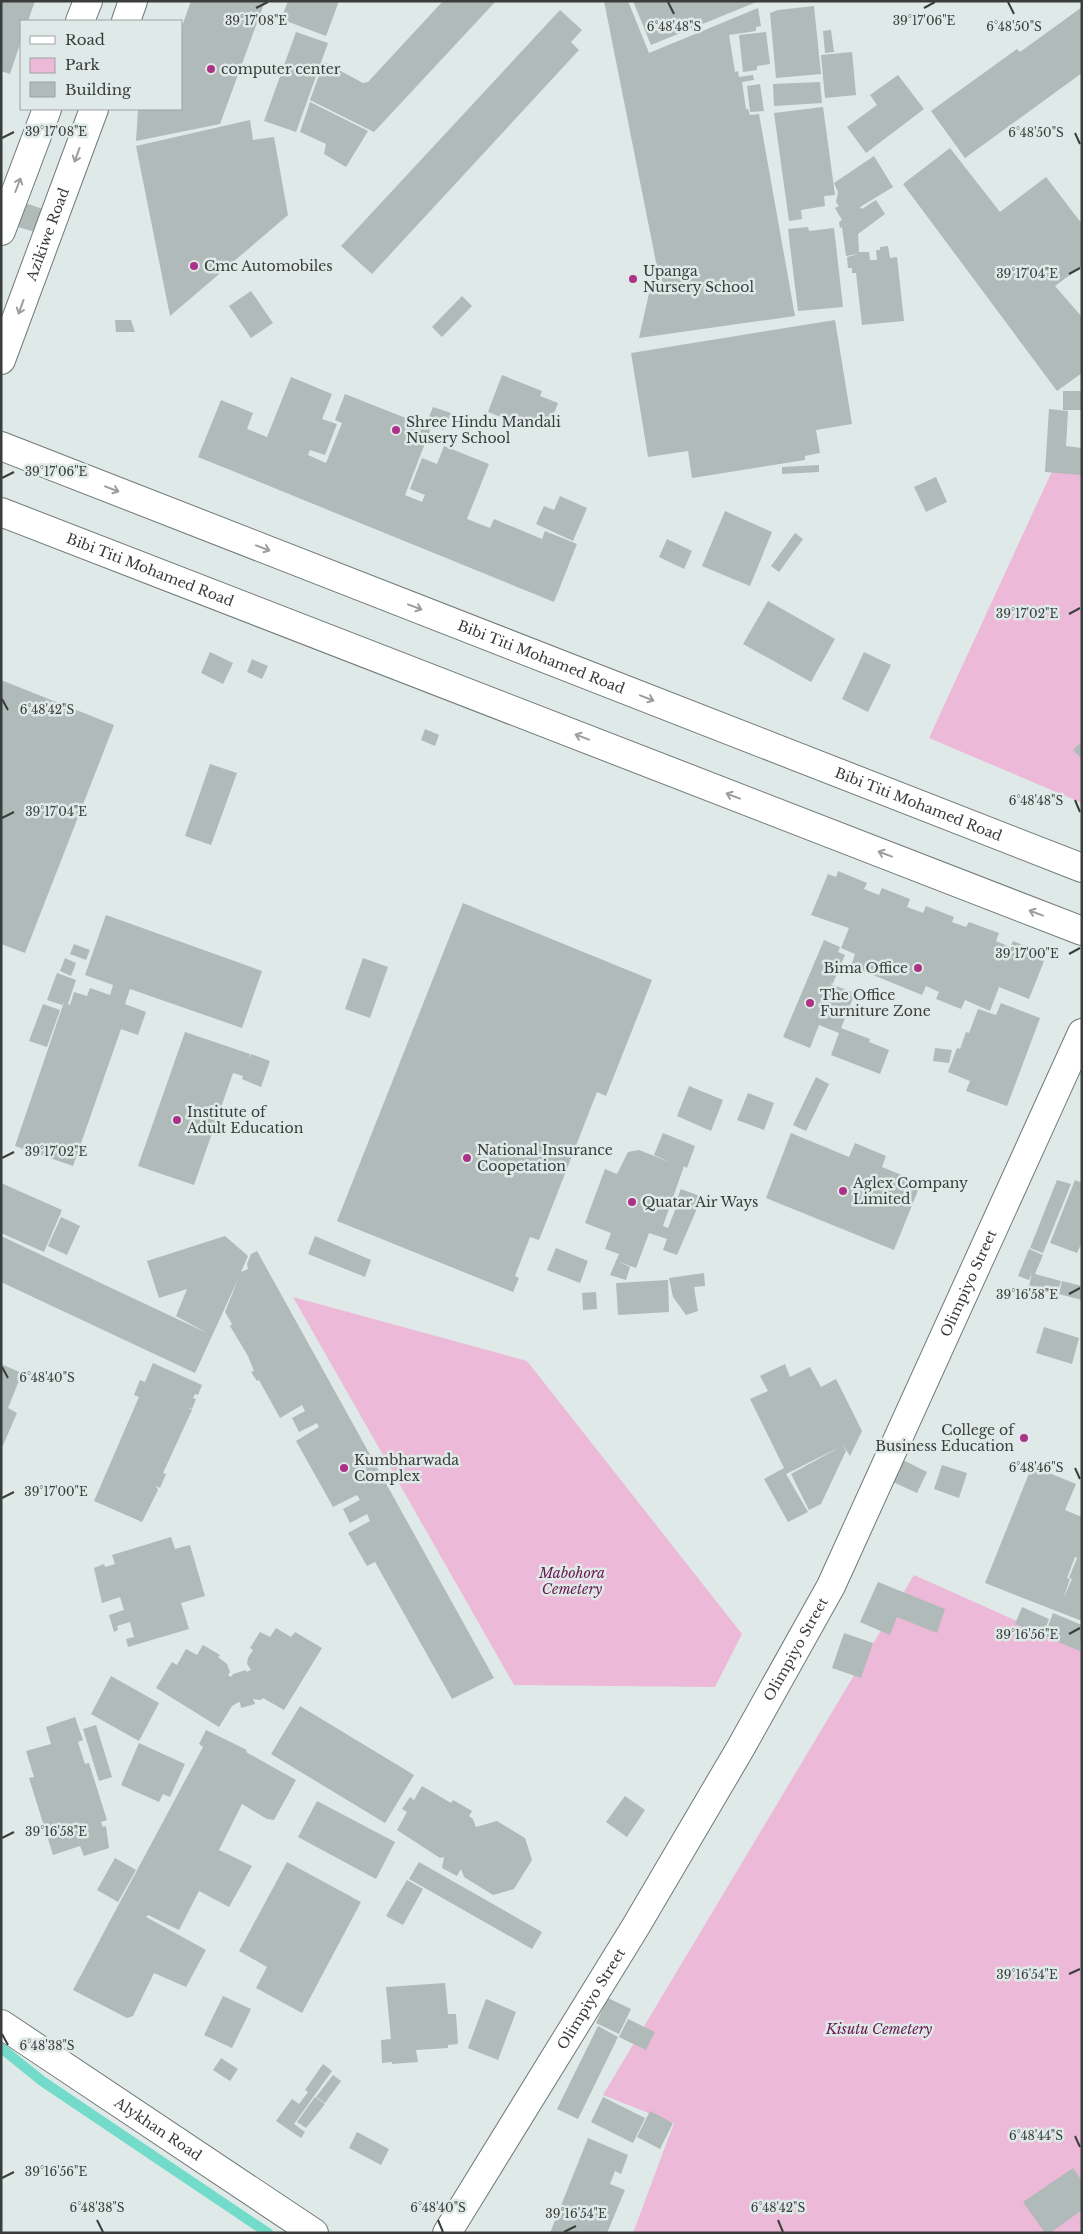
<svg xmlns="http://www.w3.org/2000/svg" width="1083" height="2234" font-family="'Libre Baskerville',serif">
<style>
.green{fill:#edb9d8}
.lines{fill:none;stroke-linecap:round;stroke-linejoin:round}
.stream{stroke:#72dbc9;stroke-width:10}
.building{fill:#b0bab8;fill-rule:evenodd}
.minor-casing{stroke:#707977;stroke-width:30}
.highway-casing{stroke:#707977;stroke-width:30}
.minor{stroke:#fff;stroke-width:28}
.highway{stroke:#fff;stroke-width:28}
.oneway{stroke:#9c9e9e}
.ticks{fill:none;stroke:#393d3c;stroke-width:2}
.poi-dot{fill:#ab3287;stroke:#dfe9e7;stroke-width:2}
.labels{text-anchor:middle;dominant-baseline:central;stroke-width:5;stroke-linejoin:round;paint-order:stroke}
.poi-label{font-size:14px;fill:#393d3c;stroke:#dfe9e7;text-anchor:start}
.street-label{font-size:14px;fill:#393d3c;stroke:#dfe9e7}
.park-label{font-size:14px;font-style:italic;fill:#6b1953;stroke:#dfe9e7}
.ticks-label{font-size:12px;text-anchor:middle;fill:#393d3c;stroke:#dfe9e7;stroke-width:5;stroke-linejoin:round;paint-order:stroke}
</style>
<rect width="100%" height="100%" fill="#dfe9e7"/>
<g class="green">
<path d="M1053 469 1082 474V803L929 738Z"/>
<path d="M293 1297 527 1361 742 1634 715 1687 514 1685Z"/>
<path d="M914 1575 1082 1650V2233H633L674 2123 603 2095Z"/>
</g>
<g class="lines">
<path class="stream" d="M1 2048 42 2081 268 2233"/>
</g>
<g class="building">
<path d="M1 1H35L28 21H21V41L10 74 1 71Z"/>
<path d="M191 1H265L220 124 136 141 138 109H181V29Z"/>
<path d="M288 1H339L326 36 281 19Z"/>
<path d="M443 1H496L374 132 310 100 324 62 363 83 368 82Z"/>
<path d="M604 1H628L649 53 758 8 761 26 756 27V31L729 35 735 72 738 71 739 77 753 75 754 80 742 82 746 109H748L750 115 759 114 795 316 639 338 656 262Z"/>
<path d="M633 1H759L651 45Z"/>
<path d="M814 6 821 74 776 78 770 13 778 10Z"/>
<path d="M1082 7V73L965 158 931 111 1017 49 1020 52Z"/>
<path d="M560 10 582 30 571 42 579 50 372 274 341 246Z"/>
<path d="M831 30 834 52 825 53 823 31Z"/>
<path d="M296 32 328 43 296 132 264 121Z"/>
<path d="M766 32 770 64 757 66V70L743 72 739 35Z"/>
<path d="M852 52 856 95 825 98 821 55Z"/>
<path d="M898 75 924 109 866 153 847 127 877 105 870 95Z"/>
<path d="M820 82 822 103 774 106 773 84Z"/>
<path d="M760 84 764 111 750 112 747 86Z"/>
<path d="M310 102 368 131 346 167 324 154 326 144 300 132Z"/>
<path d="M823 107 835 195 824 196 825 206 801 210 802 219 789 221 774 113Z"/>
<path d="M250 120 253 140 274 137 288 215 170 316 136 146Z"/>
<path d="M950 148 1000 212 1046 177 1082 224V266L1055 286 1082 317V373L1057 391 903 184Z"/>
<path d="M874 156 893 187 860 207 862 209 876 200 885 214 858 234 859 252H869L870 260H877L876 250H880V247L888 246 890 258 897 257 904 321 862 325 856 273H852V268H848L847 257 859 254 846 256 842 227 861 216 840 228 839 222 842 220 835 208 839 206 836 202 838 192 834 183Z"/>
<path d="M25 203 46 210 39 233 18 227Z"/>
<path d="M808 227 809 231 834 228 843 307 798 311 788 229Z"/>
<path d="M251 291 273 323 251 338 229 306Z"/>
<path d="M462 296 472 306 442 337 432 327Z"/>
<path d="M115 320H131L135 332H116Z"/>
<path d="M835 320 852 424 816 430 820 453 805 456V460L692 478 688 451 648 457 631 353Z"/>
<path d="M502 375 542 391 540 396 558 403 549 426 533 419 529 428 488 412Z"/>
<path d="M291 377 332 394 322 419 337 424 325 455 310 450 308 455 326 463 342 423 335 420 345 394 431 428 405 495 422 502 425 495 410 489 422 458 437 464 444 446 489 464 467 519 490 528 494 519 542 539 545 531 577 544 554 602 198 457 221 400 253 413 247 429 267 437Z"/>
<rect x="1063" y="391" width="19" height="19"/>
<path d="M433 407 451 413 444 430 426 424Z"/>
<path d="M1049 409 1068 411 1066 446 1082 448V475L1045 472Z"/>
<path d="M819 465V472L782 474V467Z"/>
<path d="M936 477 947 502 926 512 914 487Z"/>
<path d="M560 496 587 508 573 541 536 524 544 506 554 510Z"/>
<path d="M725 511 772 532 750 586 702 566Z"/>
<path d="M795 533 803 539 779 572 771 566Z"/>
<path d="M667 539 692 551 684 569 659 557Z"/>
<path d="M768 601 835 639 811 682 743 644Z"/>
<path d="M210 652 233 663 223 684 201 673Z"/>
<path d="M864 652 891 665 868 712 842 699Z"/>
<path d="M252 659 268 666 262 679 247 672Z"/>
<path d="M1 680 114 725 25 953 1 944Z"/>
<path d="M425 729 439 735 435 746 421 740Z"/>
<path d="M1082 741V759L1073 750Z"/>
<path d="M210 764 237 773 211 845 185 836Z"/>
<path d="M838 871 867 883 864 889 879 895 882 888 910 899 907 907 923 913 926 906 954 917 952 922 966 927 969 922 999 933 996 941 1010 947 1013 941 1041 952 1038 959 1044 961 1029 999 999 987 990 1011 965 1000 961 1009 936 999 939 992 926 986 922 995 851 966 855 954 841 948 849 928 811 915 828 874 836 877Z"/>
<path d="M463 903 652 980 606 1096 597 1092 539 1240 530 1237 515 1276 519 1278 513 1292 337 1221Z"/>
<path d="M106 915 262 971 242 1028 130 989 125 1004 146 1012 138 1035 121 1029 73 1166 15 1146 64 1002 62 1005 47 1000 57 973 76 980 68 1004 70 1005 74 992 87 996 90 988 110 995 113 985 85 975Z"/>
<path d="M824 940 840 947 838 952 845 955 833 983 830 984 855 993 841 1028 870 1039 869 1042 889 1050 880 1074 831 1055 839 1033 819 1025 810 1048 783 1037Z"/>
<path d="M74 944 90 950 86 960 70 954Z"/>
<path d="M65 958 76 963 71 976 60 971Z"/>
<path d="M363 958 388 967 370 1018 345 1009Z"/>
<path d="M1001 1003 1040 1018 1007 1106 966 1091 970 1081 948 1072 957 1048 960 1049 966 1032 969 1033 978 1009 996 1015Z"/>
<path d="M43 1004 60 1010 47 1047 29 1041Z"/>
<path d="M185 1032 250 1054 249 1059 251 1054 270 1061 261 1087 242 1079 243 1076 233 1073 194 1185 138 1166Z"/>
<path d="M935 1048 952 1050 949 1063 933 1061Z"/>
<path d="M816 1077 829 1084 806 1131 793 1125Z"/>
<path d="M689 1086 723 1100 711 1131 677 1116Z"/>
<path d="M748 1093 774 1103 764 1130 737 1120Z"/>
<path d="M663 1133 695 1146 687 1168 684 1166 663 1226 668 1228 677 1205 675 1204 681 1189 702 1197 677 1255 663 1250 667 1239 649 1233 636 1268 619 1262 630 1267 626 1280 610 1275 619 1254 605 1249 611 1233 585 1223 605 1169 617 1174 628 1152 639 1150 672 1163 654 1155Z"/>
<path d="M791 1133 849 1157 855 1143 886 1156 882 1167 921 1183 894 1250 766 1198Z"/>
<path d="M1057 1180 1071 1184 1043 1253 1030 1248Z"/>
<path d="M1075 1180 1082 1183V1242L1077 1253 1050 1243Z"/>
<path d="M1 1183 62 1210 44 1252 1 1233Z"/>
<path d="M61 1217 80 1226 67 1255 48 1246Z"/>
<path d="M1 1236 207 1333 176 1316 187 1289 159 1298 147 1261 225 1236 248 1256 241 1272 248 1269 247 1264 251 1254 257 1251 494 1678 452 1699 375 1562 367 1566 348 1533 370 1521 367 1514 350 1523 343 1509 360 1500 357 1495 333 1507 296 1441 319 1427 317 1423 299 1432 292 1418 305 1411 302 1405 280 1418 259 1380 257 1381 251 1372 254 1371 248 1356 230 1326 232 1324 225 1312 239 1277 195 1373 1 1282Z"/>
<path d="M315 1236 371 1260 365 1277 308 1254Z"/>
<path d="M556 1248 588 1261 580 1283 547 1270Z"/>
<path d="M1029 1249 1043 1255 1035 1274 1061 1281 1057 1294 1029 1286 1032 1273 1029 1280 1018 1276Z"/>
<path d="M704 1273 705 1286 694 1287 698 1311 686 1315 673 1297 669 1278Z"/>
<path d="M668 1280 669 1312 618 1315 616 1283Z"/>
<path d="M1062 1281 1082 1286V1300L1059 1294Z"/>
<path d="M596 1292 597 1309 583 1310 582 1293Z"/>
<path d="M1044 1327 1079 1338 1072 1364 1036 1353Z"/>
<path d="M153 1363 202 1385 198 1395 195 1394 193 1398 196 1399 192 1409 187 1407 192 1410 163 1473 166 1474 160 1488 156 1486 158 1490 142 1522 94 1501 139 1397 134 1395 140 1380 145 1382Z"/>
<path d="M1 1364 22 1373 8 1408 17 1413 1 1450Z"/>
<path d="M785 1364 790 1377 810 1367 821 1387 836 1379 862 1431 850 1456 843 1445 846 1451 821 1504 809 1510 791 1474 842 1446 786 1474 808 1512 788 1522 764 1479 784 1468 750 1399 768 1391 760 1376Z"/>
<path d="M903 1460 927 1472 917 1493 893 1482Z"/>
<path d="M942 1465 967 1473 959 1498 934 1489Z"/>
<path d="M1032 1466 1076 1484 1065 1510 1082 1517V1621L985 1583ZM1075 1557 1077 1558 1069 1578 1072 1579 1063 1599 1070 1579 1067 1578Z"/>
<path d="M171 1537 175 1549 190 1545 205 1596 181 1603 189 1629 128 1647 126 1639 134 1637 130 1622 117 1626 118 1630 114 1632 109 1615 124 1610 120 1597 102 1603 94 1568 104 1564 105 1567 115 1564 112 1555Z"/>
<path d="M878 1582 945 1609 937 1633 897 1617 890 1635 860 1622Z"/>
<path d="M1022 1607 1049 1619 1043 1636 1015 1624Z"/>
<path d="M1053 1613 1082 1625 1080 1651 1044 1636Z"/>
<path d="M276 1628 291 1637 295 1632 322 1648 284 1710 263 1698 261 1700 253 1699 255 1704 241 1708 240 1702 237 1703 232 1706 219 1727 156 1688 172 1662 177 1665 186 1649 197 1655 203 1645 220 1655 218 1657 227 1664 230 1672 228 1675 231 1677 233 1674 246 1670V1672L251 1670 247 1664 248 1658 253 1650 250 1648 260 1632 270 1637Z"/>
<path d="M844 1633 873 1643 861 1678 832 1668Z"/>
<path d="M111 1676 159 1703 139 1741 91 1714Z"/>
<path d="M300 1706 414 1775 385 1823 271 1754Z"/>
<path d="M75 1717 83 1740 78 1742 85 1764 89 1763 107 1820 101 1822 103 1827 106 1826 109 1848 84 1856 80 1846 53 1855 29 1778 34 1777 26 1751 51 1744 46 1727Z"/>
<path d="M96 1725 112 1777 99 1781 83 1729Z"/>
<path d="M206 1730 247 1750 246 1752 296 1780 274 1820 267 1819 242 1804 219 1850 252 1866 229 1907 199 1891 179 1930 148 1915 146 1917 206 1950 186 1987 154 1973 133 2016 127 2018 73 1990 203 1747 199 1744Z"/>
<path d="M139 1743 185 1764 170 1797 163 1794 159 1802 121 1785Z"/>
<path d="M422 1786 451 1803 453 1800 472 1811 469 1816 473 1819 476 1827 497 1821 525 1838 532 1860 514 1889 493 1895 464 1877 461 1869 457 1876 442 1868 444 1857 440 1858 397 1830 407 1812 402 1809 410 1797 414 1800Z"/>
<path d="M625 1796 645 1810 627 1837 606 1822Z"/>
<path d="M317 1801 395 1842 376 1879 298 1837Z"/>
<path d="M115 1858 136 1870 118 1902 97 1890Z"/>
<path d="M287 1862 361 1902 302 2013 256 1988 267 1967 239 1951Z"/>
<path d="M419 1862 542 1932 532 1949 409 1879Z"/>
<path d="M407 1880 423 1889 403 1925 386 1916Z"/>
<path d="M445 1983 448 2014H456L458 2044 448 2045V2048L416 2050 418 2062 392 2064V2062L382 2063 381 2040 391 2039 386 1987Z"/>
<path d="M223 1996 251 2009 232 2048 204 2035Z"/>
<path d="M608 1998 631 2009 619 2034 596 2023Z"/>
<path d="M486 1999 516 2012 498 2060 468 2048Z"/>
<path d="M628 2019 655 2032 646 2050 619 2037Z"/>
<path d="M598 2026 618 2037 578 2119 557 2109Z"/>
<path d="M221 2058 238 2069 230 2081 213 2070Z"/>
<path d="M323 2064 332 2071 314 2096 311 2094 314 2096 294 2124 305 2132 301 2138 276 2121 292 2099 299 2104 308 2092 305 2090Z"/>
<path d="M333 2075 341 2081 325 2103 316 2097Z"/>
<path d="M315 2097 325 2104 306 2128 297 2122Z"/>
<path d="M603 2097 645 2118 633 2143 591 2122Z"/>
<path d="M650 2111 673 2123 660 2149 637 2137Z"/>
<path d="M357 2132 389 2149 381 2165 349 2148Z"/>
<path d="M588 2138 628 2155 621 2174 615 2171 610 2184 625 2190 607 2233H550Z"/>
<path d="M1073 2168 1082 2181V2210L1050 2233H1045L1023 2202Z"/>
</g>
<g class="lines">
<defs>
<g id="minor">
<path d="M80 21 88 1"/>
<path d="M126 21 133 1"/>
<path d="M1 231 47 109"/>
<path id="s1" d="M1 360 94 109"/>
<path id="s2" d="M1 2024 314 2233"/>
<path id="s3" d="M447 2233 636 1926 740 1749 831 1586 1082 1033"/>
</g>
<g id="highway">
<path id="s4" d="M1 446 1082 868"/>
<path id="s5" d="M1 512 1082 931"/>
</g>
</defs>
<use href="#minor" class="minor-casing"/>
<use href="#highway" class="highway-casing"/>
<use href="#minor" class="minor"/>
<use href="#highway" class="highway"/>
</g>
<defs><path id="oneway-shaft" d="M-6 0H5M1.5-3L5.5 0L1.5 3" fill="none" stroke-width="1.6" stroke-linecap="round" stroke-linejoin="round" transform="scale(1.25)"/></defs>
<g class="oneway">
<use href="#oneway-shaft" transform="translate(77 155) rotate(110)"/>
<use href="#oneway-shaft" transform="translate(18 185) rotate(-69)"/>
<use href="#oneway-shaft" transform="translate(21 307) rotate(110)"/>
<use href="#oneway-shaft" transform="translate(112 489) rotate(21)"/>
<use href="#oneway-shaft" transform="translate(263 548) rotate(21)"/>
<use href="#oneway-shaft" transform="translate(415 607) rotate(21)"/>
<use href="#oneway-shaft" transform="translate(647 698) rotate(21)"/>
<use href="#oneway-shaft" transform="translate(582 737) rotate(-159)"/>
<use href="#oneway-shaft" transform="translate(733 796) rotate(-159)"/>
<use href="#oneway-shaft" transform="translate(885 854) rotate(-159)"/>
<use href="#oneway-shaft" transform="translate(1036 913) rotate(-159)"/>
</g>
<path class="ticks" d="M668 2 674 14M1008 2 1014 14M256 8 268 2M924 8 935 2M1075 133 1080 144M2 138 14 132M1069 274 1080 268M2 478 14 472M1069 614 1080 608M2 699 8 710M1075 800 1080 812M2 818 14 812M1069 954 1080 948M2 1158 14 1152M1069 1294 1080 1288M2 1367 8 1378M1075 1468 1080 1479M2 1498 14 1492M1069 1634 1080 1628M2 1838 14 1832M1069 1974 1080 1969M2 2034 8 2045M1075 2136 1080 2147M2 2178 14 2172M97 2220 103 2232M438 2220 443 2232M778 2220 783 2232M564 2232 576 2226"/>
<g class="poi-dot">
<circle cx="211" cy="69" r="5"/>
<circle cx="194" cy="266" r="5"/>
<circle cx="633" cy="279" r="5"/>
<circle cx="396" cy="430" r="5"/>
<circle cx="918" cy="968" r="5"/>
<circle cx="810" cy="1003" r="5"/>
<circle cx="177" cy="1120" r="5"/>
<circle cx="467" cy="1158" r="5"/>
<circle cx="843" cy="1191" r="5"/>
<circle cx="632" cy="1202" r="5"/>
<circle cx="1024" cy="1438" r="5"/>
<circle cx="344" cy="1468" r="5"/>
</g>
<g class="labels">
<g class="poi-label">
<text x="221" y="69">computer center</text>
<text x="204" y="266">Cmc Automobiles</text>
<text x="643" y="271">Upanga<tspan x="643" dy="16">Nursery School</tspan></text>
<text x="406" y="422">Shree Hindu Mandali<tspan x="406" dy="16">Nusery School</tspan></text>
<text x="908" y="968" text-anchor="end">Bima Office</text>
<text x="820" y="995">The Office<tspan x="820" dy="16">Furniture Zone</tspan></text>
<text x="187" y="1112">Institute of<tspan x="187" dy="16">Adult Education</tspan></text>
<text x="477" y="1150">National Insurance<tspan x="477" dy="16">Coopetation</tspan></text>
<text x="853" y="1183">Aglex Company<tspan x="853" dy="16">Limited</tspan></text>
<text x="642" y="1202">Quatar Air Ways</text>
<text x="1014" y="1430" text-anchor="end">College of<tspan x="1014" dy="16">Business Education</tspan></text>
<text x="354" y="1460">Kumbharwada<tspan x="354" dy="16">Complex</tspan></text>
</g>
<g class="street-label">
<text stroke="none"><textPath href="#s1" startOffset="134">Azikiwe Road</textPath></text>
<text stroke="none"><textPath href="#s5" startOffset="160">Bibi Titi Mohamed Road</textPath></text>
<text stroke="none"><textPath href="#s4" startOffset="580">Bibi Titi Mohamed Road</textPath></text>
<text stroke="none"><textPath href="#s4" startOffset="985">Bibi Titi Mohamed Road</textPath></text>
<text stroke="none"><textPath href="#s3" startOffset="1085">Olimpiyo Street</textPath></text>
<text stroke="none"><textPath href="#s3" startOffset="680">Olimpiyo Street</textPath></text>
<text stroke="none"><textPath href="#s3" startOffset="275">Olimpiyo Street</textPath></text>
<text stroke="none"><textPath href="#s2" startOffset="189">Alykhan Road</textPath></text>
</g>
<g class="park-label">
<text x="572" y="1573">Mabohora<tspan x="572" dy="16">Cemetery</tspan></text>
<text x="879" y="2029">Kisutu Cemetery</text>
</g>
</g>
<g class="ticks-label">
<text x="256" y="25">39°17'08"E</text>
<text x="924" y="25">39°17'06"E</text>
<text x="674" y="31">6°48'48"S</text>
<text x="1014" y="31">6°48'50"S</text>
<text x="56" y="136">39°17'08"E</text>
<text x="1036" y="137">6°48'50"S</text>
<text x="1027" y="278">39°17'04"E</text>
<text x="56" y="476">39°17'06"E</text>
<text x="1027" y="618">39°17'02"E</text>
<text x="47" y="714">6°48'42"S</text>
<text x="1036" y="805">6°48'48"S</text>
<text x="56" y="816">39°17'04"E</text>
<text x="1027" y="958">39°17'00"E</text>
<text x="56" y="1156">39°17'02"E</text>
<text x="1027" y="1299">39°16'58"E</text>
<text x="47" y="1382">6°48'40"S</text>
<text x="1036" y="1472">6°48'46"S</text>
<text x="56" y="1496">39°17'00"E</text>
<text x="1027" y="1639">39°16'56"E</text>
<text x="56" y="1836">39°16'58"E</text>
<text x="1027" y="1979">39°16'54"E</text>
<text x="47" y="2050">6°48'38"S</text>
<text x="1036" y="2140">6°48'44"S</text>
<text x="56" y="2176">39°16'56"E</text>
<text x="97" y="2212">6°48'38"S</text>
<text x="438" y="2212">6°48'40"S</text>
<text x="778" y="2212">6°48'42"S</text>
<text x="576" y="2218">39°16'54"E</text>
</g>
<rect width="1083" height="2234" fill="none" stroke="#393d3c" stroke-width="5"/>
<rect x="20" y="20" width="162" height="90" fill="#dfe9e7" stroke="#9da4a3"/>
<rect x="30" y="36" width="25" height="8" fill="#ffffff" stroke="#9da4a3"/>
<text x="65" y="45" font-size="15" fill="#393d3c">Road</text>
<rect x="30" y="58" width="25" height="15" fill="#edb9d8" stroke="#9da4a3"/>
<text x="65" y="70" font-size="15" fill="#393d3c">Park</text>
<rect x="30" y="82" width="25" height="15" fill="#b0bab8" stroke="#9da4a3"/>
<text x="65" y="95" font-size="15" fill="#393d3c">Building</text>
</svg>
